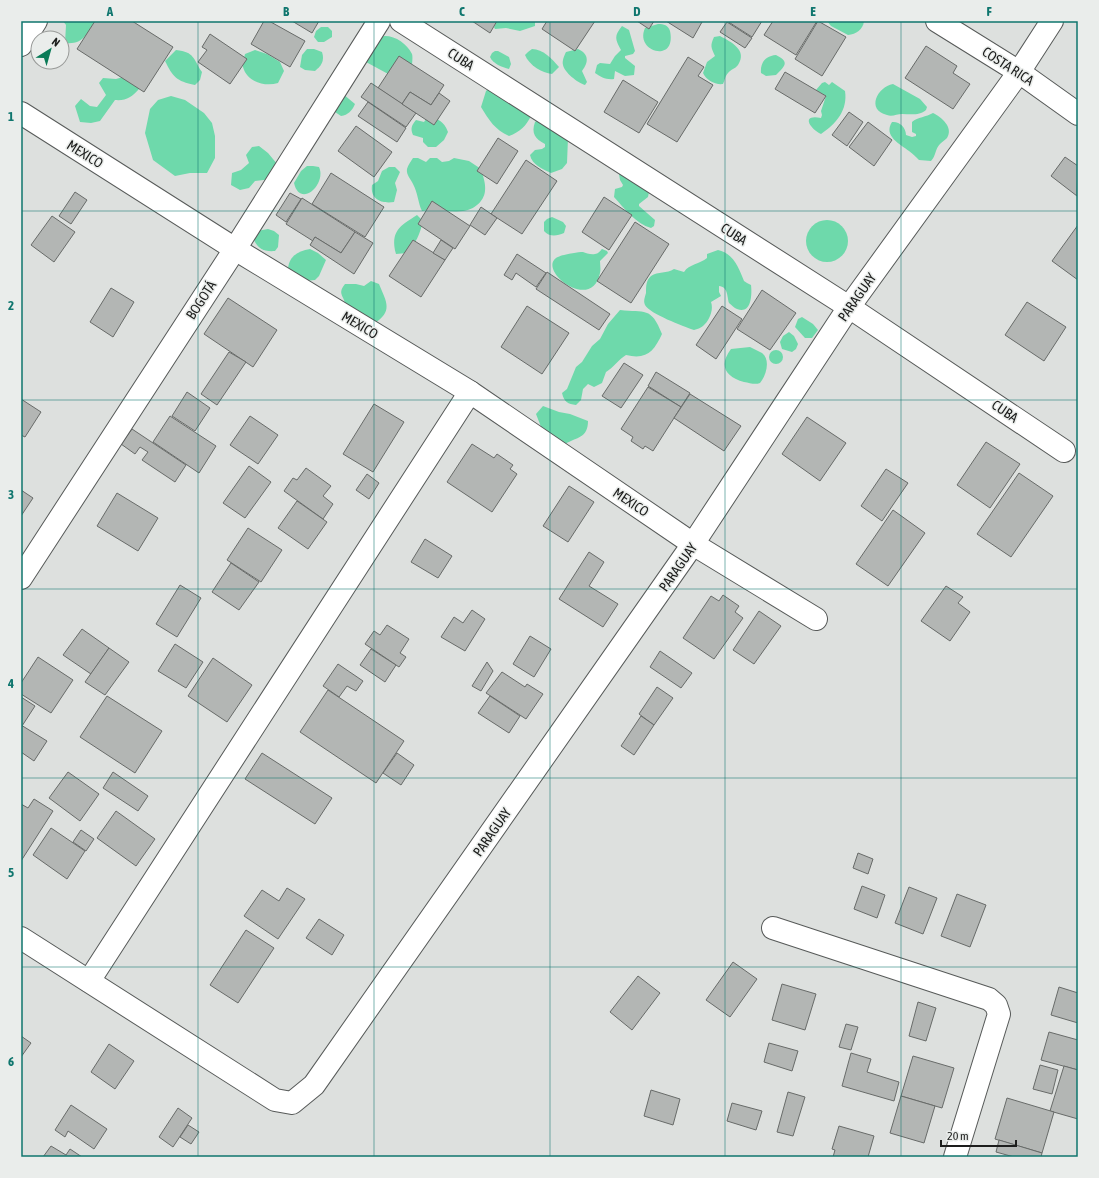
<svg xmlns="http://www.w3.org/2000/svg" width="1099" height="1178" font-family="'Asap Condensed',sans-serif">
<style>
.green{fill:#6ed9ab}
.building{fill:#b3b6b4;stroke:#686b69}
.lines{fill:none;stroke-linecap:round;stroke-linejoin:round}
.minor-casing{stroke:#575a59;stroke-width:24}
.minor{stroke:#fff;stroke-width:22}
.grid{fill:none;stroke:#0f766e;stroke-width:1;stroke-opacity:0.55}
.labels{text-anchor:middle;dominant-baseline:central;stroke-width:3;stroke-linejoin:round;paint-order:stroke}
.street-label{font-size:14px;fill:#1c1d1c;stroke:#eaedeb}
.neatline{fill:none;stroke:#0f766e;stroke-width:1.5}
.grid-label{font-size:13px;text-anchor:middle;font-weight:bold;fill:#0f766e}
</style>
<rect width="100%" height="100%" fill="#dde0de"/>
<g class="green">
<path d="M63 21H95C87 34 83 45 65 43L66 25Z"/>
<path d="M497 21H535V26L520 31 506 28 495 29 494 27Z"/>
<path d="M827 21H864C863 30 856 34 848 35L831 26Z"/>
<path d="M658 24C664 24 668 25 670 31 677 64 634 52 645 28Z"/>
<path d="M622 26 629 30 635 51 633 54 625 56V58L635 66 634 75 625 76 615 71 614 79C606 80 601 77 595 73L597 65 600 63 610 64 615 56 621 50C615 39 614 36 622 26Z"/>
<path d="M321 27H328L332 31V37L324 42H318L314 37 316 31Z"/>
<path d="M385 36C396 36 407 44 412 54 413 57 412 63 412 67L390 75 366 62 364 58 378 37Z"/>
<path d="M720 36C731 42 748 50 738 65 735 69 731 69 728 73 725 76 725 80 723 84 715 85 706 80 703 73L707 62 715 56C711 47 710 46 714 37Z"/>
<path d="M307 49H314L322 52C325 61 321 66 315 71L305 70 300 67 302 55Z"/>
<path d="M532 49C543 49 552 59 559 67L552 74C542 73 529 65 525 55L528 52Z"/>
<path d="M578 49C589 54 589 62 582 71L587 82 585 85C578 83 564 72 563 65 562 61 564 56 566 52Z"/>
<path d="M176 50C195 52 193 59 202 72L200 80 195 85C176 81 173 77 165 61Z"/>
<path d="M255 50 267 54 280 62 284 71 278 83C265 87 247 82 243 67 242 63 244 59 245 54Z"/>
<path d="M495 51H498L509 57 511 64 509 69C502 67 493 64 490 57L492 53Z"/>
<path d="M776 55C790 62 785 66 776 75L766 76 761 73C760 62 766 56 776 55Z"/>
<path d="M130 75 139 89C132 97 126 101 115 100L100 121 91 123 80 122 75 106 81 99 90 106 97 107 106 95 99 83 103 78 116 79Z"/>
<path d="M825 82 829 85 832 82 845 91C848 110 836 124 821 134 809 128 801 114 821 118L822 115 821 111 826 96 816 90 822 83Z"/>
<path d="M893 84 920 99 927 107 926 110C919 116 910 114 902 114 897 114 892 117 887 115 866 110 877 87 893 84Z"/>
<path d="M491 86 531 116C526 126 520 132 509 136 495 130 489 120 481 107L486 91Z"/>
<path d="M343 94 355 104C352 111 348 115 341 116L332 110Z"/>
<path d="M171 96 185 100 204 113 212 123 215 136V158L207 173H190L175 176 153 160 145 133 150 109 158 100Z"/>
<path d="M933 113C941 117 954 127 947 138 945 140 942 142 940 144 935 149 936 156 931 161L919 160C916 157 913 154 909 151 900 144 883 136 892 122 899 121 906 127 906 135L912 137 916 136V134L912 132V122C918 117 926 117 933 113Z"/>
<path d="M428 116C438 119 444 121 448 132L444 140 436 147H428L423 142V138L413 135C410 128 412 125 416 120L424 122Z"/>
<path d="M538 120 568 138 567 163 562 169 551 173C543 169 532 165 530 155L535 150 542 149 545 147V144C535 139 531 133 535 122Z"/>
<path d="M259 146 268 153 278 165 272 179 255 181 249 188 240 190 231 185 232 173 241 170 249 163 246 155 252 147Z"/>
<path d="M413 158H418L426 162 430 158H437L442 162 449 161 454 158 469 161 481 169C483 176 486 184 485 191 484 202 473 210 463 211 456 212 450 211 444 211 439 211 435 208 431 208 429 209 425 211 422 211 418 203 418 193 413 184 411 179 406 175 407 169 408 165 411 161 413 158Z"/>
<path d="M307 166H313L319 167C327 184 300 209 294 183L301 171Z"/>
<path d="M389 167H395L400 172 395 183 397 190 394 202C381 204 370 199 372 185L378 181 382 171Z"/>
<path d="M623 171 649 192 648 197 639 204V206L655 220 654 226 651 228C636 224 624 208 614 197L615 189 622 187 623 185 620 180 619 174Z"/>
<path d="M417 215 423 221C420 234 416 243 407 253L396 254C390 231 400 226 417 215Z"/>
<path d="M552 217 563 222 566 226 564 233C557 236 549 237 544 231V222L547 219Z"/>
<circle cx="827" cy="241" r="21"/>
<path d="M268 229 274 231 279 235 278 247 275 251C263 252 257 248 253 238L257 231Z"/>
<path d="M310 249 318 253 326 260 319 276 315 280 305 281 288 269C289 256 298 251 310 249Z"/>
<path d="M602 249 607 251 608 253 600 261C600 265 601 269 600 273 592 313 538 271 556 258 560 255 577 252 583 252 586 253 591 255 595 254 598 254 600 251 602 249Z"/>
<path d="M718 250C733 253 739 268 744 281L747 283 751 285C752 293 752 315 737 309 734 308 732 305 729 303 727 296 728 287 719 286V292L721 296 711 302C714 310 709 321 703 326 701 328 697 329 694 330 683 326 650 314 645 305 643 301 645 297 646 293 646 287 646 280 651 276 658 271 667 274 674 269L684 272C689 264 700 264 707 258V254Z"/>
<path d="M371 281 379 284C387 303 393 311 374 324L345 307C346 296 336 295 345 284H356L364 286Z"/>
<path d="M620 310C645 313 651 306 662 334 654 351 647 360 626 355 618 360 614 367 606 372L602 383 594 387 588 384 583 389 581 400 576 405C568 404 564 402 562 393L567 389 576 367 582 362 592 346 600 339 608 324Z"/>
<path d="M802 317 813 324 818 330 812 338H805L795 327 798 319Z"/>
<path d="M789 332 794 336 798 344 796 349 792 352 782 349 780 342 783 336Z"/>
<path d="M750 347C754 349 758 351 762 353 771 360 766 376 760 383 755 385 750 383 744 382 726 377 718 366 731 349Z"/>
<circle cx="776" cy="357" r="7"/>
<path d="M543 406 559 412 570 414 588 421C588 438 577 437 565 444L543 432 536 414Z"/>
</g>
<g class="building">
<path d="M95 21H132L173 47 144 92 77 49Z"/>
<path d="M264 21H269L305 41 290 67 251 44Z"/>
<path d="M292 21H319L312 33Z"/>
<path d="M472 21H497L490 33Z"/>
<path d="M547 21H595L575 51 542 29Z"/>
<path d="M637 21H654L649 29Z"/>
<path d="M666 21H700L702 22 693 38Z"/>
<path d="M727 21H762L752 37Z"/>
<path d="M773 21H817L796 55 764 35Z"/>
<path d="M818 21 846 37 822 76 795 59Z"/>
<path d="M727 22 752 38 745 48 720 32Z"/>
<path d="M210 34 247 59 230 84 198 62 207 50 202 47Z"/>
<path d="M926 46 957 66 953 73 970 84 953 109 905 78Z"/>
<path d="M399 56 444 85 431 105 410 92 402 104 378 88Z"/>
<path d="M688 57 704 67 698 76 713 85 677 142 647 124Z"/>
<path d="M785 72 826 96 815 113 775 89Z"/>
<path d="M623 80 658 102 639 133 604 112Z"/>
<path d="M371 83 416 113 406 127 361 97Z"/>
<path d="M410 92 431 105 439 93 450 101 434 125 402 104Z"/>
<path d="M368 102 406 128 397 142 358 116Z"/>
<path d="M849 112 863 122 847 146 832 135Z"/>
<path d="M868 122 892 140 874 166 849 147Z"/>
<path d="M356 126 392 152 374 177 338 151Z"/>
<path d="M498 138 518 151 497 184 477 171Z"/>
<path d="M1065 157 1078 166 1077 196 1051 176Z"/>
<path d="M526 160 557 181 522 234 491 214Z"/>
<path d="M331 173 384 207 365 237 312 204Z"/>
<path d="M75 192 87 200 71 224 59 216Z"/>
<path d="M290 193 301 199 286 222 276 215Z"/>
<path d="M604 197 632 215 609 250 582 232Z"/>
<path d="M302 198 355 232 341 253 315 237 313 241 286 224Z"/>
<path d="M432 201 470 226 455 249 418 224Z"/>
<path d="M481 207 497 218 485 235 470 225Z"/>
<path d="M52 216 75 232 54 262 31 245Z"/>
<path d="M635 222 669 244 631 303 597 281Z"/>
<path d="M1078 225V280L1052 261Z"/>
<path d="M355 232 373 243 354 274 310 245 315 237 341 253Z"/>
<path d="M413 240 445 260 421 297 389 276Z"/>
<path d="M441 240 453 248 445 260 433 253Z"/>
<path d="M517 254 546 273 536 287 516 273 512 280 504 275Z"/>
<path d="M547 272 610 314 599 330 536 289Z"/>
<path d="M111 288 134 302 113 337 90 322Z"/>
<path d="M762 290 796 313 770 350 737 329Z"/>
<path d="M228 298 277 330 253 367 204 334Z"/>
<path d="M1027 302 1066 327 1044 361 1005 335Z"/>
<path d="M527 306 569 333 542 374 501 347Z"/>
<path d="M722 306 742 319 716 359 696 345Z"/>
<path d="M229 352 246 362 217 405 201 394Z"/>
<path d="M624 363 643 375 621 408 602 396Z"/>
<path d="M656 372 690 393 681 407 648 386Z"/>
<path d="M648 387 681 407 653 451 645 446 643 449 631 441 633 437 621 429Z"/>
<path d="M187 392 210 408 195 431 172 416Z"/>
<path d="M690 394 741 426 724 451 674 418Z"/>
<path d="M21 399 41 412 25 437 21 435Z"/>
<path d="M374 404 404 422 373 472 343 454Z"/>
<path d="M170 416 216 446 199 473 153 442Z"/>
<path d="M250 416 278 435 258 464 230 445Z"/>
<path d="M807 417 846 443 820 481 782 454Z"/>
<path d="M132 429 186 465 175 482 142 460 148 452 140 447 135 454 121 444Z"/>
<path d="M986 442 1020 464 990 508 957 485Z"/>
<path d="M472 444 494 458 497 454 513 465 510 469 517 474 492 512 447 482Z"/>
<path d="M249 466 271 482 245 518 223 503Z"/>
<path d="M306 468 331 486 323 496 333 504 323 519 284 491 293 478 297 480Z"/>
<path d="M886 469 908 483 882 521 861 506Z"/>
<path d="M1019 473 1053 496 1011 557 977 534Z"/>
<path d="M367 474 379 483 369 499 356 490Z"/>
<path d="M569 486 594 502 568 542 543 526Z"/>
<path d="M21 490 33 498 21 516Z"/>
<path d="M117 493 158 518 138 551 97 526Z"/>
<path d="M297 501 327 522 308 549 278 528Z"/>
<path d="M893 510 925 533 888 586 856 564Z"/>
<path d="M248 528 282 550 261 582 227 560Z"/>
<path d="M425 539 452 556 438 578 411 562Z"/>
<path d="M589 552 604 562 589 586 618 604 603 627 559 599Z"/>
<path d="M231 563 259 582 239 610 212 592Z"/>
<path d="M180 585 201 598 177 637 156 624Z"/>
<path d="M946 586 963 597 958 603 970 612 950 641 921 621Z"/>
<path d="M723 595 739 606 735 612 743 618 714 659 683 638 711 596 719 601Z"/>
<path d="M472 610 485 619 465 651 441 637 454 617 463 623Z"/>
<path d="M759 611 781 626 754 664 733 650Z"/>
<path d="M387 625 409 639 400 653 406 657 399 667 365 644 374 631 380 635Z"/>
<path d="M82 629 109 648 91 674 63 655Z"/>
<path d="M530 636 551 649 534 677 513 664Z"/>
<path d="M175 644 203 662 186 688 158 671Z"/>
<path d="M109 648 129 662 105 695 85 682Z"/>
<path d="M371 649 396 665 385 682 360 665Z"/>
<path d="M660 651 692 673 681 688 650 667Z"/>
<path d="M38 657 73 680 51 713 21 694V683Z"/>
<path d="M213 658 252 685 227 722 188 696Z"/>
<path d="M487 662 493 671 481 691 472 686Z"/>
<path d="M338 664 363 681 356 691 347 686 339 697 323 686Z"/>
<path d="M502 672 525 687 527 684 543 694 526 719 486 693Z"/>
<path d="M657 687 673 698 654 725 639 714Z"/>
<path d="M328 690 404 741 376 783 300 732Z"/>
<path d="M107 696 162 731 135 773 80 737Z"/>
<path d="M490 696 520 716 509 733 478 713Z"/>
<path d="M21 697 35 706 22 726 21 725Z"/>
<path d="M641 716 654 725 634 755 621 746Z"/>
<path d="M21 725 47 741 34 761 21 752Z"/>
<path d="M262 753 332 798 315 824 245 779Z"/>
<path d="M397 753 414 765 401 785 383 773Z"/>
<path d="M68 772 99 794 80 821 49 798Z"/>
<path d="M113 772 148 796 138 811 103 788Z"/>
<path d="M34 799 53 811 21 861V804L28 808Z"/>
<path d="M116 811 155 839 136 866 97 838Z"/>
<path d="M51 828 85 851 67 879 33 855Z"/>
<path d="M81 830 94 839 86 851 73 842Z"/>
<path d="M858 853 873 859 868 874 853 868Z"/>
<path d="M862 886 885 895 877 918 854 909Z"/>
<path d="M909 887 937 898 923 934 895 923Z"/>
<path d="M287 888 305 899 278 939 244 916 262 890 279 901Z"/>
<path d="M957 894 986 905 970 947 941 936Z"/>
<path d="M319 919 344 935 332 955 306 938Z"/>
<path d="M246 930 274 948 238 1003 210 985Z"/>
<path d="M733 962 757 979 730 1017 706 1000Z"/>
<path d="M638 976 660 993 632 1030 610 1012Z"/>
<path d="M782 984 816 994 805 1030 772 1020Z"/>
<path d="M1059 987 1078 993V1023L1051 1015Z"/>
<path d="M918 1002 936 1008 926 1041 909 1036Z"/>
<path d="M846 1024 858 1027 851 1050 839 1047Z"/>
<path d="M1049 1032 1078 1040V1070L1041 1060Z"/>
<path d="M21 1036 31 1043 21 1057Z"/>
<path d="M769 1043 798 1051 792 1071 764 1062Z"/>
<path d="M109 1044 134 1061 115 1089 91 1072Z"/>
<path d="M851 1053 871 1059 867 1072 899 1082 894 1101 842 1086Z"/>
<path d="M913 1056 954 1068 942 1108 901 1096Z"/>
<path d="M1040 1065 1058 1070 1052 1094 1033 1089Z"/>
<path d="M1064 1066 1078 1070V1119L1050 1111Z"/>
<path d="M651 1090 680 1099 673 1125 644 1116Z"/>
<path d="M788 1092 805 1097 793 1136 777 1132Z"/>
<path d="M901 1096 935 1106 924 1143 890 1133Z"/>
<path d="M1007 1098 1054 1112 1042 1153 995 1139Z"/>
<path d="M732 1103 762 1111 756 1130 727 1121Z"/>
<path d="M71 1105 107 1129 94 1149 68 1131 65 1137 55 1130Z"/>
<path d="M178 1108 192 1118 173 1147 159 1137Z"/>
<path d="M188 1125 199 1132 191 1144 180 1137Z"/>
<path d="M839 1126 874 1136 868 1157H833L835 1150 832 1149Z"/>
<path d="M999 1140 1042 1153 1041 1157H1014L996 1152Z"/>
<path d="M51 1146 66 1155 70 1149 82 1157H43Z"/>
</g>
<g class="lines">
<defs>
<g id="minor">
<path d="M401 21 849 307 1064 451"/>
<path d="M937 21 1019 72 1078 114"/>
<path d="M21 45 36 21"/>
<path d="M21 113 235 249 470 392 693 544 816 619"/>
<path d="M21 578 235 249 379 21"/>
<path d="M773 928 989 999 996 1005 999 1014 955 1157"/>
<path d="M21 938 275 1100 292 1103 314 1085 693 544 849 307 1019 72 1052 21"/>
<path d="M89 981 470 392"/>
</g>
</defs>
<use href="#minor" class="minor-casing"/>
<use href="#minor" class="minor"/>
</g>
<path class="grid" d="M198 21V1157M374 21V1157M550 21V1157M725 21V1157M901 21V1157M21 211H1078M21 400H1078M21 589H1078M21 778H1078M21 967H1078"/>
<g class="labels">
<g class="street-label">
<text transform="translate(461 59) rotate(33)">CUBA</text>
<text transform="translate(1008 66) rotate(33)">COSTA RICA</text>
<text transform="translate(85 154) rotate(32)">MEXICO</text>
<text transform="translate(734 234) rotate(33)">CUBA</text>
<text transform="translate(857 297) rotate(-55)">PARAGUAY</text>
<text transform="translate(201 300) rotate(-57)">BOGOTÁ</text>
<text transform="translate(360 325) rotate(31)">MEXICO</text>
<text transform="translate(1005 411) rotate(34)">CUBA</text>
<text transform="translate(631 502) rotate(34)">MEXICO</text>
<text transform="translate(678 567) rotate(-55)">PARAGUAY</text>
<text transform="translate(492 832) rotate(-55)">PARAGUAY</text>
</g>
</g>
<rect width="1099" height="1178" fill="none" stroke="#eaedeb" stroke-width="44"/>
<g transform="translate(50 50) rotate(37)"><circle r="19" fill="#eaedeb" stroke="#989a98"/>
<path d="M0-3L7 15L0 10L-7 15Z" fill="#0a7b57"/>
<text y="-6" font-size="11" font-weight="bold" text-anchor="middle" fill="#1c1d1c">N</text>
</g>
<path d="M941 1140v6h75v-6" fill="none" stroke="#1c1d1c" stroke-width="2"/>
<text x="947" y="1140" font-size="12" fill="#1c1d1c" stroke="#eaedeb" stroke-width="3" paint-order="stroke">20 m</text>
<rect x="22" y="22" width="1055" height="1134" class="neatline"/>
<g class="grid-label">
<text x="110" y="16">A</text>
<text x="286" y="16">B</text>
<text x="462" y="16">C</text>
<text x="637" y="16">D</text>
<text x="813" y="16">E</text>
<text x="989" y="16">F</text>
<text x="11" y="121">1</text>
<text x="11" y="310">2</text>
<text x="11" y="499">3</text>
<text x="11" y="688">4</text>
<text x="11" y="877">5</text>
<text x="11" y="1066">6</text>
</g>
</svg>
